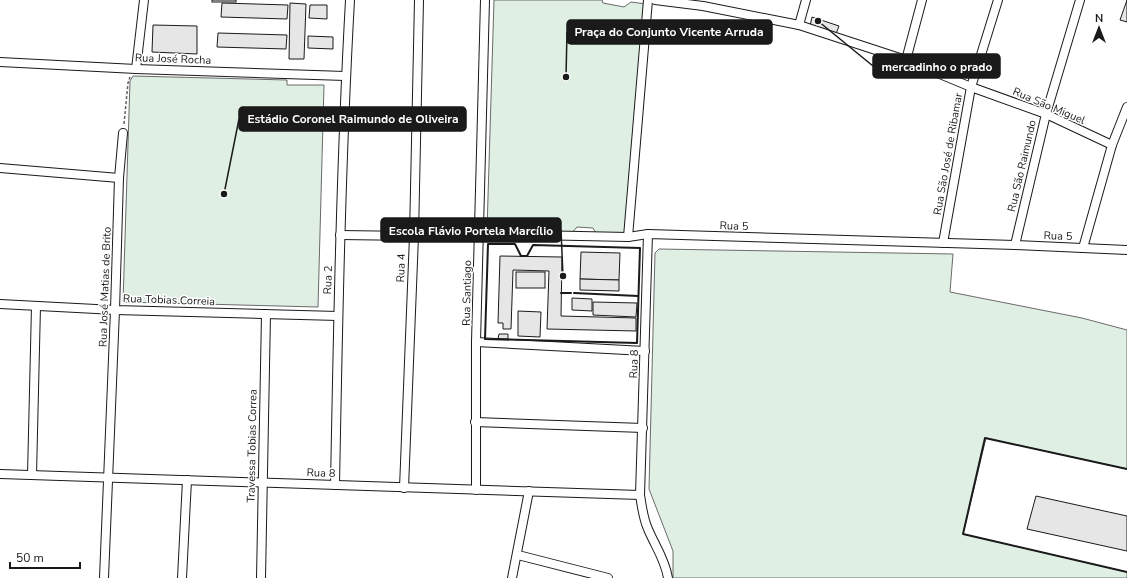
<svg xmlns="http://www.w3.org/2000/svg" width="1127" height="578" font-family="'Nunito Sans',sans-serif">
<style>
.green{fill:#e0efe3;stroke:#6a6a6a}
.building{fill:#e6e6e6;stroke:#1a1a1a}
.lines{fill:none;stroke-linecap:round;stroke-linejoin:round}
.minor-casing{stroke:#1a1a1a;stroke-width:10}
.path{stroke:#5f5f5f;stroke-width:1.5;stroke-dasharray:3 2;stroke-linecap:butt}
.minor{stroke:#fff;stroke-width:8}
.wall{stroke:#1a1a1a;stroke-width:2}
.labels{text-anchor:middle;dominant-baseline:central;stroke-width:3;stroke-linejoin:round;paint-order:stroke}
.street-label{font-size:11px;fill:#1a1a1a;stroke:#fff}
.leader{fill:none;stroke:#1a1a1a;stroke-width:1.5}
.callout-dot{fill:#1a1a1a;stroke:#fff;stroke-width:1.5}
.callout{fill:#1a1a1a;stroke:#1a1a1a;stroke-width:1.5}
.callout-label{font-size:12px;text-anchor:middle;font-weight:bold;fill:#fff}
</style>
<rect width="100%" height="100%" fill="#fff"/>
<g class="green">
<path d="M494 0H602L603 3 624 7 631 2 646 4 625 233 623 236 597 235 593 228 577 227 571 234H556L553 227 529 226 524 233 489 232 487 230Z"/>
<path d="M133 76 287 80V85H324L318 307 123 302 130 81Z"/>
<path d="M659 249 953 254 950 292 1082 318 1127 330V469L986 438 963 534 1127 572V578H673V551L649 489 655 253Z"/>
</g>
<g class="building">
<rect x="212" y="0" width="24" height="2"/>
<path d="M1127 0V22L1120 20Z"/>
<path d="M222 3 288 5 287 19 221 17Z"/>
<path d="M290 3 306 4 304 59H289Z"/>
<path d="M310 5H327V19L309 18Z"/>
<path d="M812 17 839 26 836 34 810 26Z"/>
<path d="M153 25 197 26V54L152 52Z"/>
<path d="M218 33 287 35 286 49 217 47Z"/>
<path d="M308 36 333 37V49L308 48Z"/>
<path d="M581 252 620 253 619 280 580 279Z"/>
<path d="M500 256 562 257 561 316 636 318V331L547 329 549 271 513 270 511 329H503V323H498Z"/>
<rect x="516" y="272" width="29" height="16"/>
<path d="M580 279 619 280V291L580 290Z"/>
<path d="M572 298 592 299V311L572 310Z"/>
<path d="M593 302 637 303 636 317 593 315Z"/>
<path d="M518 311 541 312 540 337 518 336Z"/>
<path d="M499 334H508V339H498Z"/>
<path d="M1036 496 1127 516V551L1027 529Z"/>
</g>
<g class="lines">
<defs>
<g id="minor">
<path d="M655 0 703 6 799 25 906 60 971 87 1046 114 1112 145"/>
<path d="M799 25 806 0"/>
<path d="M906 60 922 0"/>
<path d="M0 62 136 69 345 76"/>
<path d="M136 69 144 0"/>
<path d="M0 168 119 178"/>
<path d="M648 234 640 495C642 507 643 518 648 529 655 546 665 559 668 578"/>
<path d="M340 235 414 236 479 234 628 237 648 234 1015 245 1127 250"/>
<path d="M628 237 648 0"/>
<path d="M943 243 971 87 998 0"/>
<path d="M1015 245 1046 114 1080 0"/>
<path d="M1083 248 1112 145 1127 107"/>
<path d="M0 304 115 310 338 316"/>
<path d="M476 342 645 351"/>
<path d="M475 422 643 428"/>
<path d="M0 474 640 495"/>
<path d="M32 475 36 306"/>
<path d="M335 485C338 323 341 161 350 0"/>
<path d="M404 488 414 236 419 0"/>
<path d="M476 490V342L485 0"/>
<path d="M518 555 608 578"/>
<path d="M104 578 115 310 119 178 123 133"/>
<path d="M182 578 187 480"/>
<path d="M261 578 266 314"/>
<path d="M512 578 529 491"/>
</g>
</defs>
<use href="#minor" class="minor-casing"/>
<path class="path" d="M124 124 128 83 130 77"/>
<use href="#minor" class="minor"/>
<g class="wall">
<path d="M488 244H515L521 256H527L533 245 640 248 637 343 485 339Z"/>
<path d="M561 293H571"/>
<path d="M574 293 638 296"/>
<path d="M1127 469 985 438 963 534 1127 572"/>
</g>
</g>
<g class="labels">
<g class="street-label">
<text transform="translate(173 59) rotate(2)">Rua José Rocha</text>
<text transform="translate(1049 106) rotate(23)">Rua São Miguel</text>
<text transform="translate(948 154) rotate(-80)">Rua São José de Ribamar</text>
<text transform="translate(1022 166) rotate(-77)">Rua São Raimundo</text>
<text transform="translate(734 226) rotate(2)">Rua 5</text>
<text transform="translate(1058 236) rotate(2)">Rua 5</text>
<text transform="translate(401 268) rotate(-88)">Rua 4</text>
<text transform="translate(328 280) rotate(-88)">Rua 2</text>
<text transform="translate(105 287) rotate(-88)">Rua José Matias de Brito</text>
<text transform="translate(467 293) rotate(-89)">Rua Santiago</text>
<text transform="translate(169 300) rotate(2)">Rua Tobias Correia</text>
<text transform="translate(634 364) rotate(-88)">Rua 8</text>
<text transform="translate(252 446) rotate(-89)">Travessa Tobias Correa</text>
<text transform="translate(321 473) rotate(2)">Rua 8</text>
</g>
</g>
<path class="leader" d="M566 77L567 32M818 21L873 66M224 194L239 119M563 276L561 230"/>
<g class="callout-dot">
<circle cx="566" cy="77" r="4"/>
<circle cx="818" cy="21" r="4"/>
<circle cx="224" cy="194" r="4"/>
<circle cx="563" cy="276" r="4"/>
</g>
<g class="callout">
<rect x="567" y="20" width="205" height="24" rx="4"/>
<rect x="873" y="54" width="127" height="24" rx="4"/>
<rect x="239" y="107" width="227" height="24" rx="4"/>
<rect x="381" y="218" width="180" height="24" rx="4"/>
</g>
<g class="callout-label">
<text x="669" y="36">Praça do Conjunto Vicente Arruda</text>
<text x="937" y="71">mercadinho o prado</text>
<text x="353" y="123">Estádio Coronel Raimundo de Oliveira</text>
<text x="471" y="235">Escola Flávio Portela Marcílio</text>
</g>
<g transform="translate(1099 28)" stroke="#ffffff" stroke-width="3" paint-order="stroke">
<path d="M0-3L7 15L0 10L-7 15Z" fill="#1a1a1a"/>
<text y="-6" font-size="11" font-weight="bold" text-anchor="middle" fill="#1a1a1a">N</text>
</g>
<path d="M10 562v6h70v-6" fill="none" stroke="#1a1a1a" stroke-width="2"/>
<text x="16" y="562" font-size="12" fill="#1a1a1a" stroke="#ffffff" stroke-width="3" paint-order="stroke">50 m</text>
</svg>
